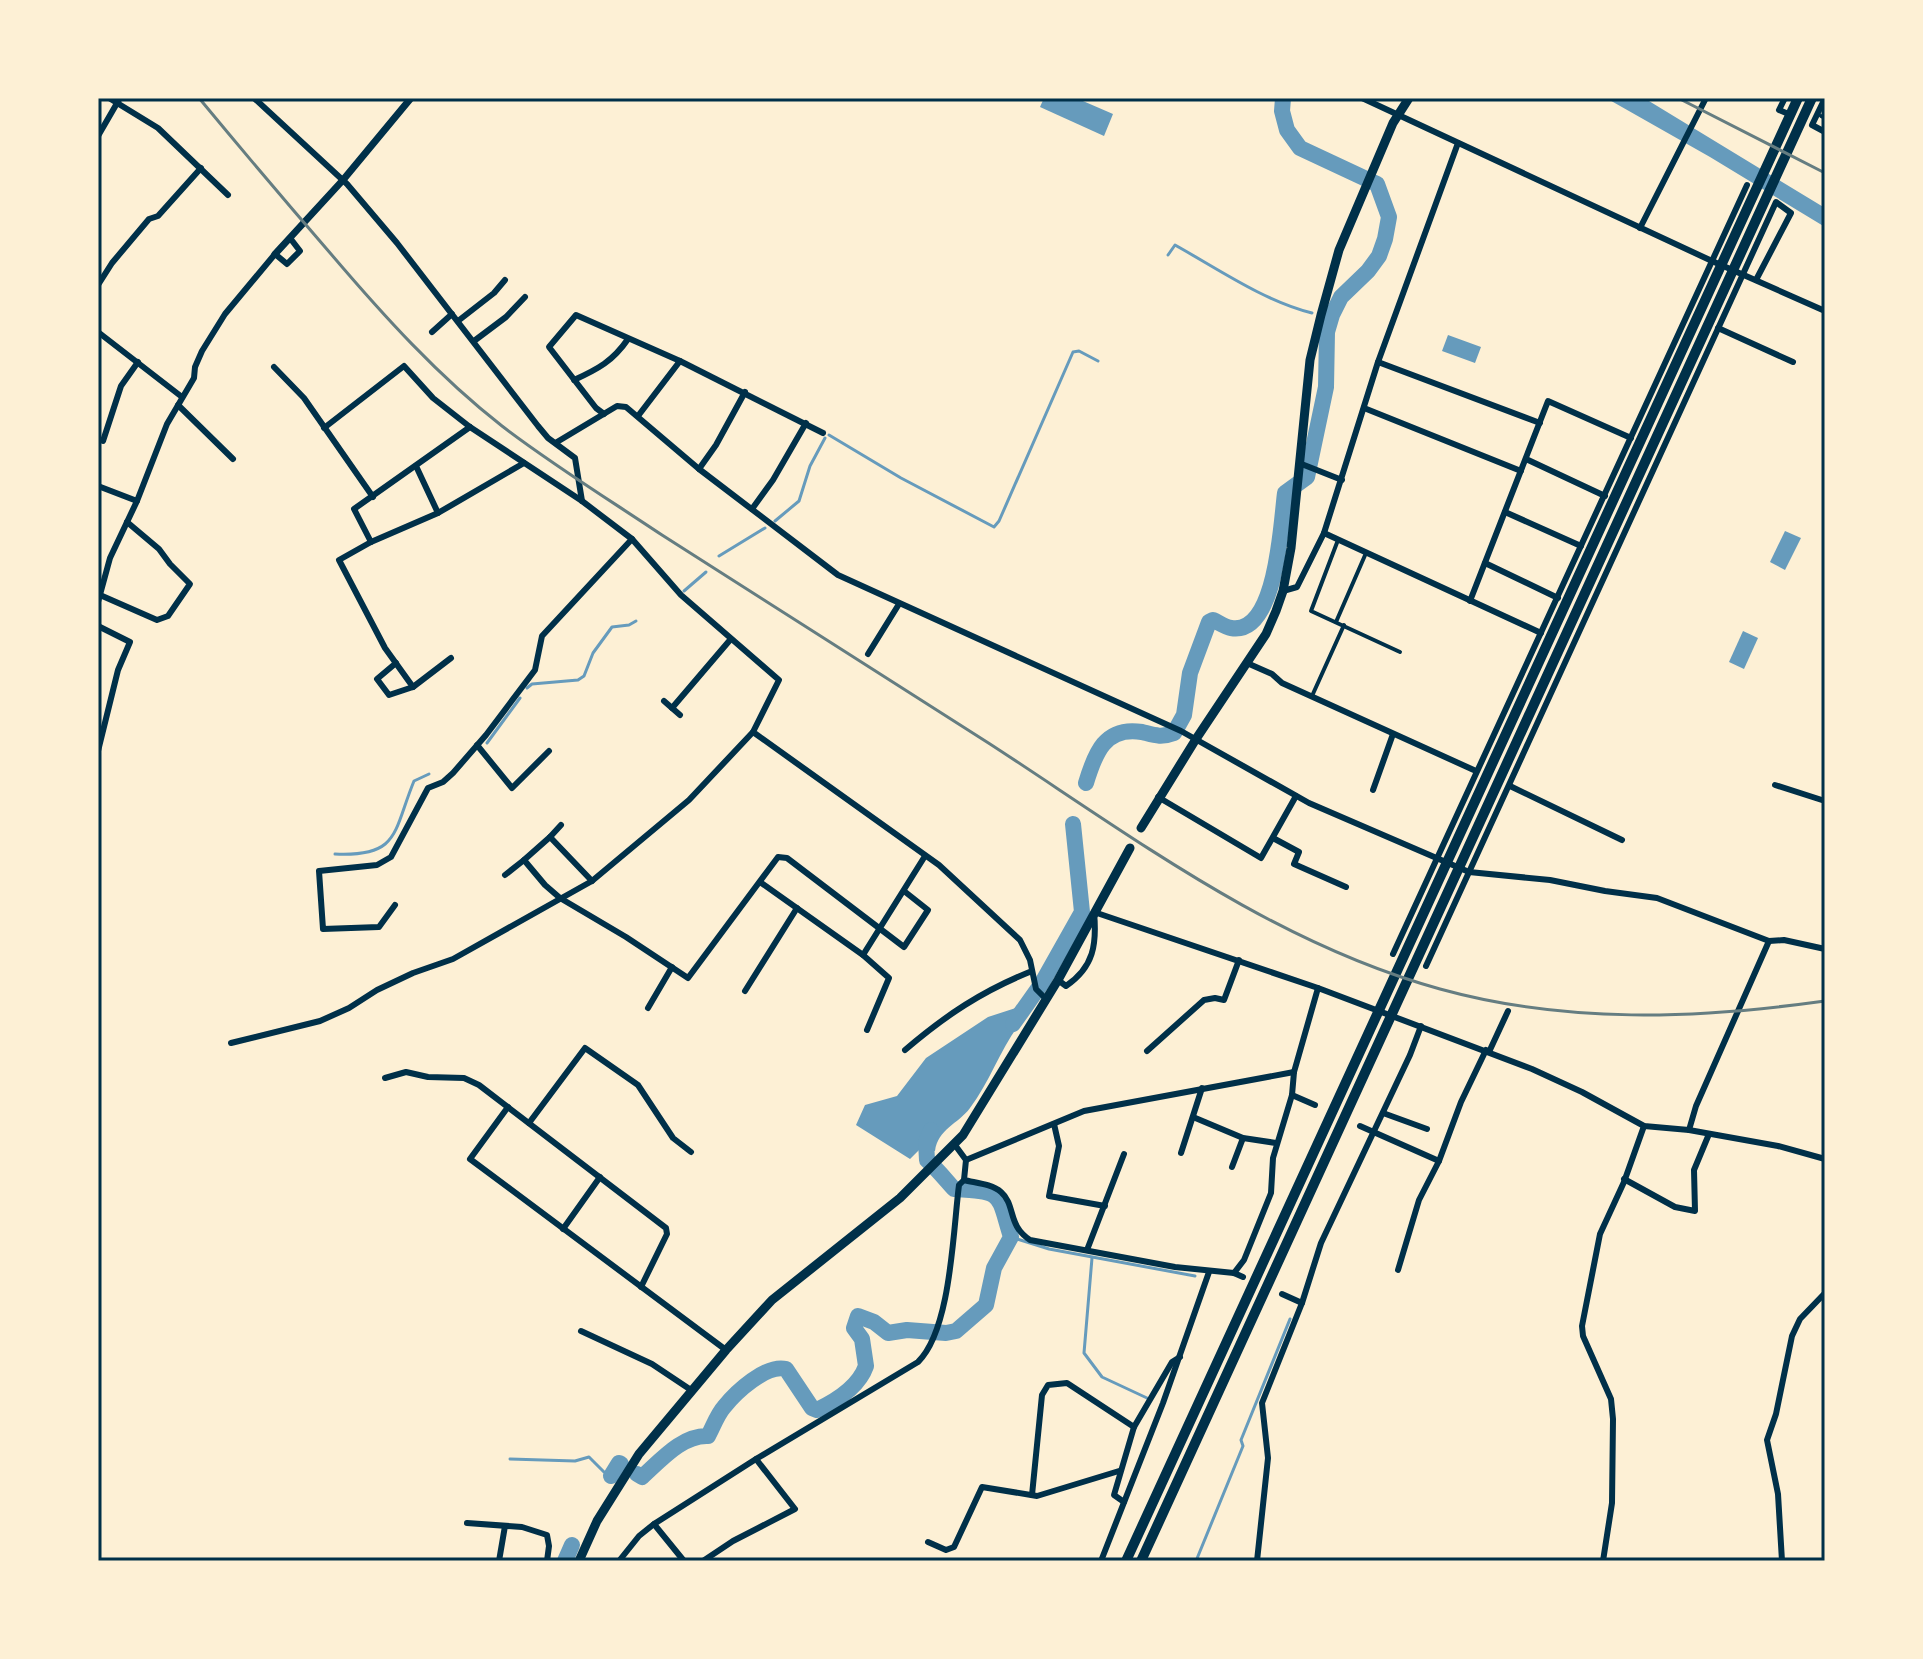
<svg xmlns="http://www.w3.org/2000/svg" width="1923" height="1659" font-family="'Fira Sans Condensed',sans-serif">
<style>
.water{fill:#669bbc}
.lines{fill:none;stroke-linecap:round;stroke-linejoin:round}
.stream{stroke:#669bbc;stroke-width:3}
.river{stroke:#669bbc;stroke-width:16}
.pedestrian{stroke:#003049;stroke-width:4}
.minor{stroke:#003049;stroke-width:6}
.tertiary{stroke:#003049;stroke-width:7}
.primary{stroke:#003049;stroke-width:9}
.motorway{stroke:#003049;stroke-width:10}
.rail{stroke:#657d81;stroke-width:3}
.neatline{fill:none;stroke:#003049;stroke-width:3}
</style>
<rect width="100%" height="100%" fill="#fdf0d5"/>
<g class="water">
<path d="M1044 98H1076L1113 114 1104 136 1040 107Z"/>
<path d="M1606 98H1644L1825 208V227L1710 157Z"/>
<path d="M1448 335 1481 347 1475 363 1442 351Z"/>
<path d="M1785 531 1801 538 1785 570 1770 562Z"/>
<path d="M1743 631 1758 638 1744 669 1729 662Z"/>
<path d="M1022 1006 1030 1012C1003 1039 993 1078 970 1108 958 1124 938 1129 935 1151L920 1149 910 1159 856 1125 865 1105 897 1096 926 1058 988 1017Z"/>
</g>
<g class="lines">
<g class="stream">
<path d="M1168 255 1175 245C1218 269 1264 301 1312 313"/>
<path d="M829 435 901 478 994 527 999 521 1073 352 1079 351 1098 361"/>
<path d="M775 521 799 501 810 466 825 438"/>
<path d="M719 556 765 528"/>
<path d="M684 591 706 572"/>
<path d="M527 688 532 684 578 680 584 676 593 653 612 627 629 625 636 621"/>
<path d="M487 743 520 698"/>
<path d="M335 854C400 857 393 832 414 781L429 774"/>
<path d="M1011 1237 1049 1249 1195 1276"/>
<path d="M1092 1258 1084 1353 1102 1377 1147 1398"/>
<path d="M510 1459 575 1461 589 1457 604 1472 612 1475"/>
<path d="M1196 1561 1243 1446 1241 1440 1290 1319"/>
</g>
<g class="river">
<path d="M1086 783C1095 753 1105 726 1142 732 1154 735 1161 738 1174 733L1184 715 1190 673 1209 622 1213 620C1218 622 1225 627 1231 628 1277 636 1281 522 1285 493L1307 477 1326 387 1327 332 1332 315 1341 297 1368 271 1379 256 1385 239 1389 217 1377 184 1300 148 1287 130 1282 111 1283 98"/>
<path d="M1013 1024 1042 983 1082 912 1073 824"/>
<path d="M637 1474 642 1477C661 1460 682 1435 708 1436 713 1427 717 1415 724 1407 736 1392 766 1364 786 1369L812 1408 817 1410C836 1401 859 1386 866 1366L862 1339 854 1328 858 1316 874 1322 888 1333 907 1330 946 1333 956 1331 986 1305 994 1268 1011 1237C997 1192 1004 1192 954 1189 945 1179 938 1170 927 1160L926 1142 931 1130"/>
<path d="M611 1476 619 1463 621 1464"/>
<path d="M565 1561 572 1545"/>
</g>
<g class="pedestrian">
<path d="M1821 116 1825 118"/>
<path d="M1338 540 1311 611 1400 652"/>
<path d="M1336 622 1366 553"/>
<path d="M1312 696 1344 625"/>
</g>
<g class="minor">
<path d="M109 98 158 128 228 195"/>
<path d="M254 98 347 184 397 243 538 426 548 438 575 458 582 501"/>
<path d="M1362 98 1712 261 1825 311"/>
<path d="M1785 98 1779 110 1791 115"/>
<path d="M1825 98 1812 125 1825 132"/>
<path d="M98 136 120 98"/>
<path d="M1640 228 1706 98"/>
<path d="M98 285 112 263 149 219 158 216 201 168"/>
<path d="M458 321 494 293 505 280"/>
<path d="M1718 328 1793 362"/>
<path d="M98 332 182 397"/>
<path d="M432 332 452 314"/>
<path d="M474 341 506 317 525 297"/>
<path d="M680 361 823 433"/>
<path d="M1378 362 1540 423"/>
<path d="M274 367 304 398 373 497"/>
<path d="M574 380C598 369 613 361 628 339"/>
<path d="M178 405 233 459"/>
<path d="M1364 408 1521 471"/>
<path d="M604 414 596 408 549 347 576 315 680 361 638 416"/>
<path d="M324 428 404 366 433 398 470 427 582 501 632 539 681 595 779 680 753 732 939 865 1020 940 1030 960 1036 989 1046 999"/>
<path d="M103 441 121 386 138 362"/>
<path d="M557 442 617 406 626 407 699 469 838 575 1181 731 1309 803 1469 872 1550 880 1605 891 1657 898 1769 941 1784 940 1825 949"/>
<path d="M1526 459 1605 496"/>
<path d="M1299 463 1342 480"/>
<path d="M416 466 438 513"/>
<path d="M699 469 716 445 745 392"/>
<path d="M98 486 137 501"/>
<path d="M752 509 773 480 806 423"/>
<path d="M1505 512 1581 546"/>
<path d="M1324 533 1541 633"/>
<path d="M371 542 354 509 470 427"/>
<path d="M1485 563 1558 598"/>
<path d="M1283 591 1297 587 1324 533 1378 362 1458 143"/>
<path d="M100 595 157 620 168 616 190 584 170 564 159 549 127 522"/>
<path d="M1470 601 1548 401 1631 438"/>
<path d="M98 602 110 558 137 501 167 424 194 378 195 367 202 351 225 314 275 254 287 264 300 251 290 238"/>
<path d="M98 626 130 642 118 670 98 751"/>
<path d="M868 654 899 604"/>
<path d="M396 663 377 679 389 695 413 687 451 658"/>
<path d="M1247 663 1272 674 1282 683 1476 771"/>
<path d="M413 687 385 648 339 560 371 542 438 513 524 463"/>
<path d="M664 701 680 715"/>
<path d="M672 708 730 640"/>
<path d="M477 745 512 788 549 751"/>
<path d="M1775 785 1825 801"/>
<path d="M1510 786 1622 840"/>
<path d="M1373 790 1393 734"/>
<path d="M1158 797 1261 858 1296 796"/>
<path d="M550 837 561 825"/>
<path d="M1273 838 1299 852 1294 864 1346 887"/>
<path d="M505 875 524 860"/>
<path d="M592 881 550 837 524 860 545 885 560 898 626 937 688 978 778 857 787 858 904 947 928 910 904 891"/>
<path d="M760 882 863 955 889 978 867 1030"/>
<path d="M395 905 379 927 323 929 319 871 377 865 391 857 428 788 443 782 453 773 486 735 535 670 542 636 632 539"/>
<path d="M1393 954 1747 185"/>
<path d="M863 955 925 856"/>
<path d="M1426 966 1776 202 1791 213 1756 280"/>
<path d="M1058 980 1066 986C1094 967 1097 944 1094 912L1318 988"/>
<path d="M745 991 797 908"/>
<path d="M648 1008 672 967"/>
<path d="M231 1043 320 1021 349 1008 377 990 413 973 453 959 592 881 689 800 753 732"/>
<path d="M905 1050C946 1015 982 991 1032 971"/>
<path d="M1147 1051 1204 1000 1215 998 1224 1000 1239 960"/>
<path d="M1489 1052 1508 1011"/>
<path d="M385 1078 406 1072 428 1077 464 1078 479 1085 666 1228 667 1234 641 1287"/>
<path d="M1292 1095 1315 1105"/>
<path d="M508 1107 470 1159 726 1350"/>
<path d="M1383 1113 1427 1129"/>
<path d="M1193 1117 1243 1138 1276 1143"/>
<path d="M529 1123 585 1048 638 1085 673 1138 691 1152"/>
<path d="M1054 1124 1059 1146 1049 1196 1105 1206"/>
<path d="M1360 1126 1439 1161"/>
<path d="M1689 1130 1696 1106 1769 941"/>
<path d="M1181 1153 1202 1088"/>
<path d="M966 1160 1084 1111 1294 1072"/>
<path d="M1232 1167 1243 1138"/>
<path d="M1624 1179 1675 1207 1695 1211 1694 1170 1709 1134"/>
<path d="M964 1180C976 1183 992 1184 1001 1192 1016 1205 1007 1225 1030 1240L1175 1267 1234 1273 1243 1277"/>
<path d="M563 1229 600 1177"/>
<path d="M1087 1250 1124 1154"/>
<path d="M1398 1270 1419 1200 1439 1161 1461 1102 1486 1050"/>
<path d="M1234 1273 1244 1260 1271 1193 1273 1158 1292 1095 1294 1072 1318 988 1532 1069 1582 1092 1644 1126 1689 1130 1778 1146 1825 1159"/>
<path d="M1282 1294 1302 1303"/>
<path d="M581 1331 652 1364 691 1390"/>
<path d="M1032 1495 1042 1395 1048 1385 1067 1383 1134 1427"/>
<path d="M1124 1502 1114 1495 1134 1427 1172 1362 1180 1357"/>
<path d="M467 1523 522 1527 547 1535 549 1546 547 1561"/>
<path d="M654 1524 684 1561"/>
<path d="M928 1542 946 1550 954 1547 982 1487 1037 1496 1119 1471"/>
<path d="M499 1561 505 1526"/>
<path d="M619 1561 639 1536 654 1524 756 1459 918 1362C951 1330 953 1231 959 1185L964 1180 966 1160 955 1145"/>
<path d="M703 1561 733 1541 795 1509 756 1459"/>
<path d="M1101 1561 1163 1403 1209 1272"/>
<path d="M1257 1561 1268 1458 1262 1403 1302 1303 1321 1243 1410 1055 1421 1026"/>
<path d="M1603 1561 1612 1503 1613 1419 1611 1399 1583 1336 1582 1326 1600 1234 1624 1182 1644 1126"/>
<path d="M1782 1561 1778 1494 1767 1440 1776 1414 1792 1336 1800 1319 1825 1293"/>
</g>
<path class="tertiary" d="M275 254 343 180 411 98"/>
<g class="primary">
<path d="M1141 828 1196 739 1266 634 1276 611 1283 591 1291 548 1310 360 1321 315 1339 250 1393 123 1409 98"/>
<path d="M579 1561 597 1521 639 1454 726 1350 772 1300 900 1198 963 1135 1058 980 1130 848"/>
</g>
<g class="motorway">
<path d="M1126 1561 1798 98"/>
<path d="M1141 1561 1812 98"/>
</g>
<g class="rail">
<path d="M199 98C242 150 286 202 331 254 383 315 438 376 502 426 553 465 608 499 662 535 771 605 881 674 990 744 1133 837 1273 943 1440 989 1567 1024 1695 1019 1825 1001"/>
<path d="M1678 98 1825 173"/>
</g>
</g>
<rect width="1923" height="1659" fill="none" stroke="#fdf0d5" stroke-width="200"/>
<rect x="100" y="100" width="1723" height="1459" class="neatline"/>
</svg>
